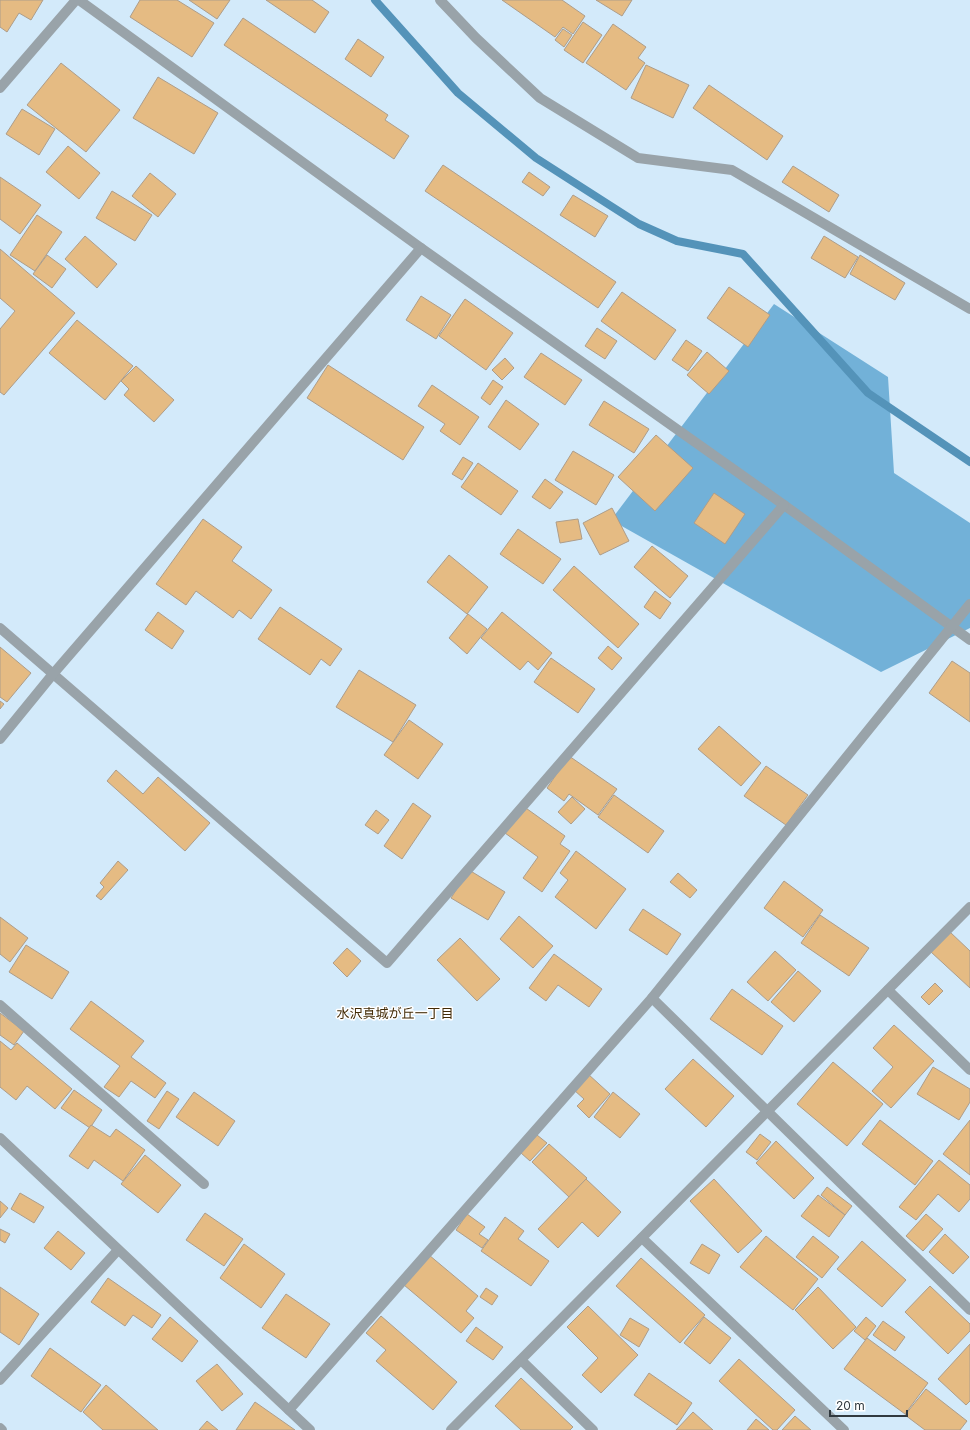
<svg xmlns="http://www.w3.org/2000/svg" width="970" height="1430" font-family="Inter,'Noto Sans JP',sans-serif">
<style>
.forest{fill:#72b1d8}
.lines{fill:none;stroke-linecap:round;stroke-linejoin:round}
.stream{stroke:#5493b9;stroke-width:8}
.building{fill:#e5bb83;stroke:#ad9d8a}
.minor{stroke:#99a3a9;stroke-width:10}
.labels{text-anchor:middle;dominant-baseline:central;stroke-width:3;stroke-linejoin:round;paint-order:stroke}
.neighbourhood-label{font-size:13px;fill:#422b06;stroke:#fff}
</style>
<rect width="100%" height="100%" fill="#d3eafa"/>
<path class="forest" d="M774 304 888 377 894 473 970 523V628L881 672 611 520Z"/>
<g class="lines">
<path class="stream" d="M375 0 458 93 536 158 639 224 677 241 743 254 868 393 970 462"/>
</g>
<g class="building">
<path d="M0 0H43L31 20 19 13 7 32 0 27Z"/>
<path d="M140 0H177L214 23 192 57 130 17Z"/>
<path d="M189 0H230L217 19Z"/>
<path d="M266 0H312L329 12 315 33Z"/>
<path d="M502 0H562L585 16 573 34 563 27 555 37Z"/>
<path d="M596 0H632L622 16Z"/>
<path d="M243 18 388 115 385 120 409 136 394 159 224 45Z"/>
<path d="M583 22 602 35 583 63 564 50Z"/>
<path d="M613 24 646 47 638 58 645 63 626 90 586 63Z"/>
<path d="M563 29 572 35 564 47 555 40Z"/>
<path d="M358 39 384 57 371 77 345 59Z"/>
<path d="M61 63 120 110 86 152 27 105Z"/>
<path d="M646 65 689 85 673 118 631 98Z"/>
<path d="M158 77 218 113 194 154 133 118Z"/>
<path d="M709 85 783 136 767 160 693 108Z"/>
<path d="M22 109 55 129 39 155 6 134Z"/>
<path d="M68 146 100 173 79 199 46 172Z"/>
<path d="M443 165 616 282 598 308 425 191Z"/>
<path d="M793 166 839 195 829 212 782 182Z"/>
<path d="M529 172 550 187 543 196 522 182Z"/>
<path d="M150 173 176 194 158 217 132 196Z"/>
<path d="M0 177 41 205 20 234 0 219Z"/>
<path d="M112 191 152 215 135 241 96 218Z"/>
<path d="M573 195 608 216 595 237 560 215Z"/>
<path d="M37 215 62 232 35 271 10 255Z"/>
<path d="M85 236 117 264 97 288 65 259Z"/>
<path d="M824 236 858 257 845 278 811 258Z"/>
<path d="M0 249 75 313 4 395 0 392V329L15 311 0 298Z"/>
<path d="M47 255 66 269 52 288 33 274Z"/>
<path d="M860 255 905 283 895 300 850 274Z"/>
<path d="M729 287 770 315 748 347 707 318Z"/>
<path d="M622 292 676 330 655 360 601 321Z"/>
<path d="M421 296 451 315 436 339 406 320Z"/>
<path d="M465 299 513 333 486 370 439 336Z"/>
<path d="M77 320 133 366 105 400 49 353Z"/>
<path d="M597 328 617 341 605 359 585 346Z"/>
<path d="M686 340 702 351 688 371 672 360Z"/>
<path d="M707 352 729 371 709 394 687 375Z"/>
<path d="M541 353 582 380 565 405 524 377Z"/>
<path d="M505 358 514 368 502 380 492 370Z"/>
<path d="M328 365 424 427 403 460 307 398Z"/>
<path d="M136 366 174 400 154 422 124 395 129 389 121 381Z"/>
<path d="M493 380 503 387 490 405 481 398Z"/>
<path d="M432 385 479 417 460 445 440 431 445 424 418 406Z"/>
<path d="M506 400 539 424 520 450 488 427Z"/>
<path d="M604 401 649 429 634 453 589 425Z"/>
<path d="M656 435 693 468 655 511 618 477Z"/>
<path d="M573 451 614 475 596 505 555 480Z"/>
<path d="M463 457 473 463 462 480 452 474Z"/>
<path d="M478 463 518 491 501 515 461 487Z"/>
<path d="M545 479 563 492 550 509 532 497Z"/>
<path d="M714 493 745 514 725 544 694 523Z"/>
<path d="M612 508 629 541 600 555 583 523Z"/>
<path d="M203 519 242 547 232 561 272 590 251 619 239 610 233 618 196 591 186 605 156 584Z"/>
<path d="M578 519 582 539 560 543 556 522Z"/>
<path d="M518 529 561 559 543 584 500 554Z"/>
<path d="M652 546 688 576 670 598 634 567Z"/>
<path d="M449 555 488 587 467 614 427 582Z"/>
<path d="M574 566 639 624 618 648 553 590Z"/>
<path d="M655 591 671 603 660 619 644 607Z"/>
<path d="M280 607 342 649 330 666 321 659 310 675 258 639Z"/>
<path d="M158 612 184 631 172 649 145 630Z"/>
<path d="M502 612 552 653 538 670 528 661 520 670 481 638Z"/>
<path d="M468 614 487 629 467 654 449 638Z"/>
<path d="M608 646 622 658 612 670 598 658Z"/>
<path d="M0 647 31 673 7 702 0 697Z"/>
<path d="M551 658 595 689 578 713 534 682Z"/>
<path d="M952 661 970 673V722L929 693Z"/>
<path d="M359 670 416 705 393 742 336 707Z"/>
<path d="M0 701 4 704 0 709Z"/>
<path d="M409 720 443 744 418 779 384 755Z"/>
<path d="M719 726 761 763 741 786 698 749Z"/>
<path d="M569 756 617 789 598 815 569 794 564 801 547 788Z"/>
<path d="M766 766 808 795 786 825 744 796Z"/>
<path d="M116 770 143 794 158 777 210 823 185 851 107 781Z"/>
<path d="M614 795 664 831 648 853 598 817Z"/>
<path d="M572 797 585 809 571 824 558 812Z"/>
<path d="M413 803 431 816 402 859 384 846Z"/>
<path d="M523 806 565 836 560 844 570 851 542 892 523 878 538 857 505 833Z"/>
<path d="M376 810 389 820 378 834 365 825Z"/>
<path d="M576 851 626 889 596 929 555 897 568 880 560 873Z"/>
<path d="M118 861 128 870 101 900 96 896 104 887 100 883Z"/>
<path d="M469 870 505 892 488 920 451 898Z"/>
<path d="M678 873 697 890 690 898 670 882Z"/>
<path d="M784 881 823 910 803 937 764 908Z"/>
<path d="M643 909 681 934 667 955 629 930Z"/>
<path d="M820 915 869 948 849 976 801 943Z"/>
<path d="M519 916 553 946 533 968 500 939Z"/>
<path d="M0 917 28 938 10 962 0 954Z"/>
<path d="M950 932 970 951V988L931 952Z"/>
<path d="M460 938 500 979 477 1001 437 960Z"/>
<path d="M26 945 69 972 52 999 9 972Z"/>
<path d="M347 948 361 961 347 977 333 963Z"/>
<path d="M775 951 796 970 768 1001 747 982Z"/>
<path d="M554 954 602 989 589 1007 558 985 546 1001 529 988Z"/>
<path d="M798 971 821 991 794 1022 771 1002Z"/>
<path d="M935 983 943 991 929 1005 921 997Z"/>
<path d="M732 989 783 1026 762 1055 710 1019Z"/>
<path d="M91 1001 144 1041 131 1057 166 1083 155 1098 131 1081 119 1097 104 1087 120 1066 70 1029Z"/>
<path d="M0 1013 24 1031 14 1045 0 1035Z"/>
<path d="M894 1025 934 1061 891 1108 872 1091 893 1067 873 1048Z"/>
<path d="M0 1041 11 1050 17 1043 72 1089 55 1109 27 1086 16 1100 0 1087Z"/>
<path d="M693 1059 734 1096 706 1127 665 1089Z"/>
<path d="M833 1062 883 1104 847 1146 797 1104Z"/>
<path d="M933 1067 970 1089V1102L959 1120 917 1094Z"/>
<path d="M588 1074 610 1094 589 1118 577 1106 584 1099 574 1090Z"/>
<path d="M74 1090 102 1110 90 1128 61 1108Z"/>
<path d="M167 1091 179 1099 159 1129 147 1121Z"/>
<path d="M194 1092 235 1121 218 1146 176 1117Z"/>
<path d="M613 1092 640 1114 620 1138 594 1117Z"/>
<path d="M880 1120 933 1161 915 1185 862 1144Z"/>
<path d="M970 1120V1175L943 1154Z"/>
<path d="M91 1125 110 1137 116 1129 145 1150 123 1181 94 1160 88 1169 69 1156Z"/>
<path d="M760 1134 771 1142 757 1160 746 1152Z"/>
<path d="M537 1135 547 1143 530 1161 521 1153Z"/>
<path d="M776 1141 814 1178 794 1199 756 1163Z"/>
<path d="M549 1144 587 1178 569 1197 532 1162Z"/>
<path d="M145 1155 181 1185 158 1213 121 1184Z"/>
<path d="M939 1160 970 1185V1199L959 1212 938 1194 916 1220 899 1207Z"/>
<path d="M586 1179 621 1212 598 1237 582 1222 558 1248 538 1229Z"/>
<path d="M714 1179 762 1231 738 1253 690 1201Z"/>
<path d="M827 1187 852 1206 845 1215 821 1195Z"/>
<path d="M20 1193 44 1207 34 1223 11 1209Z"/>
<path d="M818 1195 845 1215 829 1237 801 1216Z"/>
<path d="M0 1201 8 1208 0 1218Z"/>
<path d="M205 1213 243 1239 224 1266 186 1240Z"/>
<path d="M467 1214 485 1227 479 1234 488 1240 482 1248 456 1230Z"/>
<path d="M926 1214 943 1229 923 1251 906 1236Z"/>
<path d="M505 1217 524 1231 518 1239 549 1261 531 1286 481 1251Z"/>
<path d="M0 1229 10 1234 5 1243 0 1240Z"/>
<path d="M58 1231 85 1253 71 1270 44 1248Z"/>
<path d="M945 1234 969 1257 953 1274 929 1252Z"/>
<path d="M766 1236 818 1279 793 1310 740 1267Z"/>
<path d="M813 1236 839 1257 822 1278 796 1257Z"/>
<path d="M862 1241 906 1280 882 1307 837 1269Z"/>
<path d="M244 1244 285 1274 261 1308 220 1278Z"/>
<path d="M702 1244 720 1255 709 1274 690 1263Z"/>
<path d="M429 1255 478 1296 466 1311 474 1318 461 1333 404 1285Z"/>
<path d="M641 1258 705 1315 680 1343 616 1286Z"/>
<path d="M108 1278 161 1315 152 1328 133 1315 125 1326 91 1302Z"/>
<path d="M930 1286 970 1324V1331L948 1354 905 1312Z"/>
<path d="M0 1287 39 1314 19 1345 0 1332Z"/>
<path d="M818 1287 856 1327 833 1349 795 1310Z"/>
<path d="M486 1288 498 1296 492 1305 480 1297Z"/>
<path d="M286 1294 330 1324 306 1358 262 1328Z"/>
<path d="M588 1306 638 1355 601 1393 582 1375 598 1358 567 1327Z"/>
<path d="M381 1316 457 1382 433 1410 376 1361 386 1350 366 1333Z"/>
<path d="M170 1317 198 1341 182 1362 152 1339Z"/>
<path d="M704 1317 731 1338 710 1364 684 1343Z"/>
<path d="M866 1317 876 1326 865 1340 854 1331Z"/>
<path d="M630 1318 649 1329 639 1347 620 1335Z"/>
<path d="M883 1321 905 1337 895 1351 873 1335Z"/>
<path d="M476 1327 503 1347 493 1360 466 1341Z"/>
<path d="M867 1338 928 1383 905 1414 844 1369Z"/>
<path d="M970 1344V1401L966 1405 938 1379Z"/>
<path d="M50 1348 101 1385 81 1412 31 1376Z"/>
<path d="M739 1359 795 1410 777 1430H773L719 1381Z"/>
<path d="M217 1364 243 1394 222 1411 196 1381Z"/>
<path d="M649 1373 692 1403 677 1425 634 1395Z"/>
<path d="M521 1378 573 1427 570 1430H521L495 1406Z"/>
<path d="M106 1385 158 1430H103L83 1412Z"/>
<path d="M926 1389 967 1421 960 1430H925L905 1415Z"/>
<path d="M255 1402 295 1430H236Z"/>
<path d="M693 1412 713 1430H676Z"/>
<path d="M795 1416 811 1430H782Z"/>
<path d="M756 1419 769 1430H747Z"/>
<path d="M207 1421 218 1430H199Z"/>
</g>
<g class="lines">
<g class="minor">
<path d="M79 0 421 248 784 505 970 640"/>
<path d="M440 0 476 38 540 98 638 158 732 170 970 309"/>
<path d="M0 88 76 0"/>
<path d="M0 628 387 963 784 505"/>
<path d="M0 739 53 674 421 248"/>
<path d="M888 990 970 1070"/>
<path d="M652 998 970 1310"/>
<path d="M0 1005 204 1184"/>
<path d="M0 1138 310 1430"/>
<path d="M642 1238 844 1430"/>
<path d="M521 1360 593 1430"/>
<path d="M0 1380 118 1250"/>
<path d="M289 1410 652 998 970 604"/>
<path d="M0 1428 2 1430"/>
<path d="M451 1430 970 907"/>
</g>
</g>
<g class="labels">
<g class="neighbourhood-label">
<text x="395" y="1013">水沢真城が丘一丁目</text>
</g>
</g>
<path d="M830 1410v6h77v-6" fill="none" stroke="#30393f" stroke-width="2"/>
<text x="836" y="1410" font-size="12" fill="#30393f" stroke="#ffffff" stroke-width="3" paint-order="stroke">20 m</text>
</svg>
